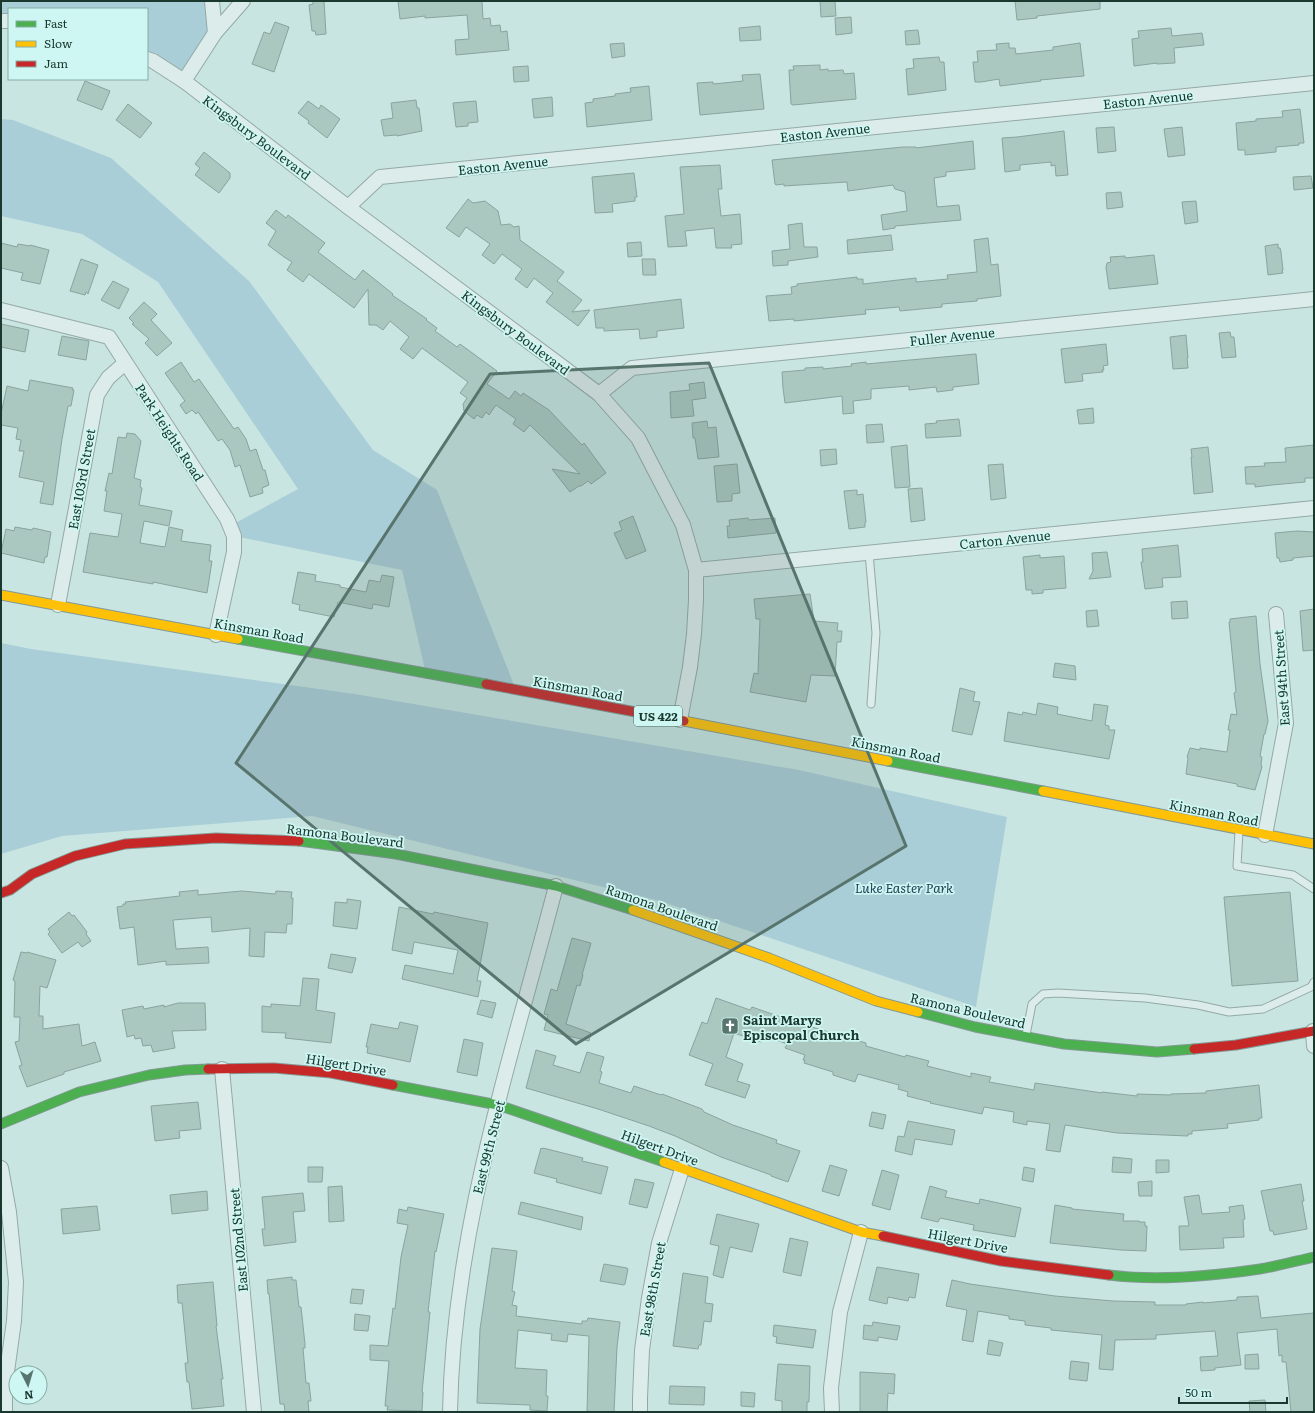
<svg xmlns="http://www.w3.org/2000/svg" width="1315" height="1413" font-family="Literata,serif">
<style>
.green{fill:#aaced7}
.building{fill:#aac8c0;stroke:#89a49d}
.lines{fill:none;stroke-linecap:round;stroke-linejoin:round}
.lane-casing{stroke:#93a9a6;stroke-width:9}
.street-casing{stroke:#93a9a6;stroke-width:16}
.fast-casing{stroke:#839994;stroke-width:11}
.slow-casing{stroke:#839994;stroke-width:11}
.jam-casing{stroke:#839994;stroke-width:11}
.lane{stroke:#dcecea;stroke-width:7}
.street{stroke:#dcecea;stroke-width:14}
.fast{stroke:#4caf50;stroke-width:9}
.slow{stroke:#ffc107;stroke-width:9}
.jam{stroke:#c62828;stroke-width:9}
.marked{fill:#58756d;fill-opacity:0.2;stroke:#58756d;stroke-width:3;stroke-linejoin:round}
.labels{text-anchor:middle;dominant-baseline:central;stroke-width:3.5;stroke-linejoin:round;paint-order:stroke}
.shield{fill:#cef7f3;stroke:#517169;stroke-width:1}
.shield-label{font-size:12px;font-weight:bold;fill:#1b382e}
.street-label{font-size:13px;fill:#1b382e;stroke:#cef7f3}
.park-label{font-size:13px;font-style:italic;fill:#213e55;stroke:#cef7f3}
.poi-label{font-size:13px;font-weight:bold;fill:#1b382e;stroke:#cef7f3;text-anchor:start}
</style>
<rect width="100%" height="100%" fill="#c9e5e2"/>
<g class="green">
<path d="M1 1H212L215 33 184 81 147 59V9H9V21H1Z"/>
<path d="M1 119 13 120 111 158 249 281 373 450 437 490 516 690 426 674 402 570 234 536 230 526 298 489 158 282 82 234 1 216Z"/>
<path d="M1 643 31 649 355 694 799 770 1007 817 976 1007 660 901 312 816 62 836 1 854Z"/>
</g>
<g class="building">
<path d="M313 1H324L326 34 316 35 315 31H312L309 5 313 4Z"/>
<path d="M398 1H482L483 19 490 18 491 26 500 25 501 32 507 31 509 50 456 55 455 40 469 39 467 15 425 18V16L400 19Z"/>
<path d="M820 1H835L836 16 821 17Z"/>
<path d="M1015 1H1100V9L1037 16V18L1017 20Z"/>
<path d="M851 17 852 33 836 35 835 18Z"/>
<path d="M275 22 289 27 274 72 252 64 264 32 270 34Z"/>
<path d="M760 26 761 40 740 41 739 28Z"/>
<path d="M1171 28 1172 36 1202 33 1204 45 1174 48 1175 63 1157 64V63L1134 66 1132 39 1139 38 1138 31Z"/>
<path d="M918 30 920 44 906 45 905 31Z"/>
<path d="M624 43 625 56 612 58 610 44Z"/>
<path d="M1009 43V48H1015L1016 54 1053 50V47L1080 43 1084 76 1040 80 1041 81 1000 86 999 79 981 82H975L973 62H978L977 51 997 50 996 44Z"/>
<path d="M939 57 940 62H944L946 90 908 95 906 69 914 68 913 59Z"/>
<path d="M820 65V70L828 69V71L843 70 844 74 854 73 856 99 793 105 791 104 789 70H794L793 66Z"/>
<path d="M528 66 529 81 514 82 513 67Z"/>
<path d="M760 74 764 109 700 115 697 83 713 82V84L743 81 742 75Z"/>
<path d="M85 81 110 91 102 110 77 100Z"/>
<path d="M649 86 652 120 587 127 585 103 593 102V99L615 96V94L631 92 630 88Z"/>
<path d="M552 97 553 116 534 118 532 99Z"/>
<path d="M416 100 417 108H419L422 131 397 136V135L384 136 381 120 393 118 391 103Z"/>
<path d="M308 101 319 109 321 105 340 119 327 138 308 123 309 121 298 113Z"/>
<path d="M476 101 478 122 468 123V126L456 127 453 103Z"/>
<path d="M128 104 152 123 140 138 116 120Z"/>
<path d="M1300 109 1304 143H1299V145L1276 147V152L1245 155V150H1238L1236 123 1256 121V119L1283 117 1282 111Z"/>
<path d="M1114 127 1116 151 1098 153 1096 128Z"/>
<path d="M1182 127 1185 155 1168 157 1164 129Z"/>
<path d="M1064 131 1068 175 1056 176 1055 165 1051 166V162L1020 165V170L1005 172 1002 138 1017 137Z"/>
<path d="M973 141 975 169 946 172V176L934 178 937 207 959 205 961 220 895 226V228L883 230 881 215 907 211 905 192 895 189 893 185 848 191 847 182 784 186V184L776 185 775 184 772 160 903 147H916V148Z"/>
<path d="M204 152 230 173V178L219 193 195 175 200 168 195 164Z"/>
<path d="M720 165 722 189H718L721 216 740 214 742 244 731 245 732 248H716L714 228 685 231 687 246 668 247 665 216 684 214 680 167Z"/>
<path d="M634 173 637 197H635V201L612 204 613 212 595 213 592 177Z"/>
<path d="M1311 176 1313 188 1294 190 1293 177Z"/>
<path d="M1121 192 1123 207 1107 209 1106 193Z"/>
<path d="M468 199 473 203 485 201 498 211 501 225 510 224 514 227 519 226 520 240 564 272 557 281 582 300 572 312 590 310 578 326 546 302 553 293 534 278 527 288 515 279 522 269 502 254 494 264 482 255 490 244 466 227 459 237 446 228Z"/>
<path d="M1196 201 1198 222 1185 224 1182 202Z"/>
<path d="M276 210 286 218 288 215 325 243 318 252 355 280 363 270 393 294 392 295 427 319 426 320 437 328 435 331 457 347 460 344 497 371 487 384 509 399 515 391 521 396 523 393 549 410 582 445 584 443 606 473 591 484 588 481 581 486H579L570 492 552 469 580 474 530 425 524 432 513 424 516 419 496 405 489 415 486 412 482 418 477 415 474 419 464 411 463 404 467 398 460 393 468 382 422 348 413 359 400 349 409 337 390 321 383 330 376 325H369L368 289 354 308 309 274 303 282 287 270 292 262 284 257 268 245 276 231 266 223Z"/>
<path d="M802 223 804 247H817L818 257 788 261V265L773 266 772 251 790 249 788 225Z"/>
<path d="M891 235 893 250 848 254 847 240Z"/>
<path d="M988 238 991 265 998 264 1001 296 977 299V301L942 304V307L900 311 899 307 865 310 866 314 794 321V319L769 321 766 296 792 294 791 287 797 286V284L857 277V279H863V284L916 278V282L948 279 947 275 977 272 974 240Z"/>
<path d="M641 242 642 256 628 257 627 243Z"/>
<path d="M1 243 17 247 18 244 30 246V245L49 250 40 284 21 280 23 273 1 268Z"/>
<path d="M1278 244V248H1280L1281 252 1283 270H1282L1283 273 1268 275 1265 246Z"/>
<path d="M1154 255 1158 284 1109 289 1106 267 1107 263 1111 262 1110 257 1125 256V258Z"/>
<path d="M81 259 98 265 88 294 86 292 85 295 70 291Z"/>
<path d="M642 259H655L656 275H643Z"/>
<path d="M113 281 129 289 119 309 101 300Z"/>
<path d="M681 299 684 328 657 331V337L640 339 639 329 604 331V328H596L594 310Z"/>
<path d="M144 302 157 314 151 320 172 343 157 356 145 343 149 339 132 324 134 323 129 318Z"/>
<path d="M1 324 29 330 25 352 1 347Z"/>
<path d="M1230 332 1231 337H1234L1236 357 1222 358 1219 333Z"/>
<path d="M1186 335 1188 358H1187L1188 368 1173 369 1170 337Z"/>
<path d="M62 336 89 341 86 360 58 355Z"/>
<path d="M1106 344 1108 365 1103 366 1104 370H1102L1103 372 1082 374 1083 381 1065 383 1061 349Z"/>
<path d="M976 354 979 384 953 387V390L937 392 936 387 909 390V386L871 389V399L853 401 854 413 843 414 842 396 785 403 783 388 782 372 805 370V368L823 367V369L852 366 851 364 866 362V364Z"/>
<path d="M181 362 194 382 199 379 234 429 238 427 246 439 250 451 256 449 263 470H265L269 485 262 488 263 493 250 497 240 465 235 467 230 450 222 439 218 441 198 412 196 414 192 410 186 414 180 405 185 401 165 373Z"/>
<path d="M30 380 73 388 72 390H74L71 406H68L62 439 53 505 40 503 44 482 19 477 24 451H19L21 440 16 439 18 428 1 425V414L7 386 28 391Z"/>
<path d="M704 382 706 398 692 400 694 416 671 418 670 392 690 390 689 384Z"/>
<path d="M1093 408 1094 423 1079 424 1077 410Z"/>
<path d="M959 419 961 436 926 438 925 424 937 423 936 421Z"/>
<path d="M707 421 708 428 716 427 719 457 698 459 695 438H693L692 423Z"/>
<path d="M882 424 884 442 867 443 866 425Z"/>
<path d="M127 433 135 434 141 441 134 478 141 480 140 487 142 488 139 505 172 511 169 526 144 521 140 543 165 547 169 527 183 530 181 541 211 545 209 561H212L207 593 153 582V584L83 572 90 533 118 537 122 514 104 511 107 491H105L109 473 112 474 118 437 126 438Z"/>
<path d="M907 445 910 487 895 488 891 447Z"/>
<path d="M1314 445V478H1305V482L1272 485 1255 487V484H1246L1245 467 1265 466 1264 463 1286 462 1285 448Z"/>
<path d="M1208 447 1213 492 1194 494 1191 457H1192L1191 449Z"/>
<path d="M836 449 837 464 821 466 820 450Z"/>
<path d="M737 464 740 493 732 494V501L717 502 714 466Z"/>
<path d="M1003 464 1006 498 991 500 988 465Z"/>
<path d="M922 488 925 520 911 522 908 489Z"/>
<path d="M857 490V495L863 494 866 522H865V527L849 529 844 491Z"/>
<path d="M633 516 646 551 626 559 614 533 622 530 619 522Z"/>
<path d="M748 518 749 520 775 518 776 533 728 538 727 526H730L729 520Z"/>
<path d="M15 527 32 530 33 528 51 532 47 557H45L44 563 1 553 6 529 14 531Z"/>
<path d="M1297 531 1314 532V556L1293 558V560L1280 562 1279 558H1277L1275 533Z"/>
<path d="M1178 545 1181 577 1162 578 1163 587 1145 589 1141 562H1143L1142 549Z"/>
<path d="M1107 552 1111 577 1089 579 1093 571 1092 553Z"/>
<path d="M1040 555V558L1064 556 1066 588 1043 590V593L1032 594V590H1026L1023 557Z"/>
<path d="M298 572 316 575 315 581 340 585V587L366 592 369 580 380 582 382 575 394 577 389 607 373 604 372 609 338 602 334 617 299 610 300 605 292 603Z"/>
<path d="M810 594 814 621 838 623 837 631H842L841 642H837L835 676 811 675 806 702 750 692 754 673 758 674 760 619H756L754 599Z"/>
<path d="M1187 601 1188 618 1172 619 1171 602Z"/>
<path d="M1314 609V650L1303 651 1300 611Z"/>
<path d="M1097 610 1099 626 1087 627 1086 611Z"/>
<path d="M1256 616 1260 664 1268 721 1265 734H1264L1260 756 1262 757 1261 764 1262 767 1255 790 1237 786V784L1186 774 1188 758 1187 757 1190 748 1200 750V748L1227 752 1230 730H1228L1231 714 1237 715 1234 693 1236 692 1229 622H1230V619Z"/>
<path d="M1055 663 1075 666 1076 680 1053 677Z"/>
<path d="M960 688 975 692 973 701 980 702 972 735 952 731Z"/>
<path d="M1038 703 1058 707 1057 714 1092 721 1094 704 1108 706 1105 725 1109 726V730H1115L1109 759 1004 741 1008 712 1022 715 1023 712 1036 715Z"/>
<path d="M198 890V895L242 891 275 894 276 891 292 892 291 898H293L292 924H287L286 933 265 932 264 957 249 956 250 928 212 932 211 917 173 920 176 949 208 947 209 963 166 965V961L138 965 134 927 120 929 117 907 123 906V904H126L125 902 180 896 179 892Z"/>
<path d="M1290 892 1298 981 1232 986 1224 897Z"/>
<path d="M347 899 361 901 357 929 333 926 335 902 347 903Z"/>
<path d="M399 907 433 914 434 912 488 923 477 981H481L478 997 402 979 405 965 453 974 458 950 414 942 412 954 392 950Z"/>
<path d="M69 912 72 916 74 915 87 932 86 934 91 941 82 947 78 942 62 953 48 934 50 932 48 929Z"/>
<path d="M572 938 591 943 582 975H583L580 986 577 985 566 1024 591 1033 589 1041 544 1030 548 1015 544 1014 551 989 557 991Z"/>
<path d="M21 952 27 953V952L56 960 47 988 40 986 39 1016H43V1029L79 1024 82 1046 95 1042 101 1061 64 1072V1074L27 1087 19 1066 22 1065 15 1042 19 1041 20 1017H14L15 981 13 980Z"/>
<path d="M331 954 356 958 352 973 328 968Z"/>
<path d="M303 978 319 979 316 1010 335 1013 331 1043 285 1038 286 1033 262 1032V1006L271 1007V1004L300 1006Z"/>
<path d="M716 998 750 1010 752 1007 798 1023 866 1043V1046L905 1057 906 1055 929 1061 927 1066 971 1077V1073L991 1077 989 1082 1034 1090 1035 1083 1102 1093V1092L1137 1096V1094L1171 1095V1094L1206 1093V1091L1259 1085 1262 1118H1259V1120L1227 1124 1228 1128 1192 1131V1134H1188V1136L1117 1133 1065 1125 1060 1152 1046 1150 1050 1124 1027 1121V1125L1013 1122 1014 1112 984 1107 982 1114 930 1103 931 1102 907 1096 908 1092 898 1089 899 1085 858 1074 855 1082 833 1075V1072L804 1063 805 1060H803L805 1055 785 1048 787 1044 763 1035 761 1042 734 1033 726 1057 743 1064 737 1081 750 1085 745 1098 705 1085 713 1064 689 1055 702 1022 707 1024Z"/>
<path d="M481 1000 496 1003 492 1018 477 1014Z"/>
<path d="M178 1003H205L206 1030 172 1031 175 1048 153 1052 151 1045 143 1046 141 1038 135 1039 134 1035 127 1037 122 1010 143 1006 144 1009 164 1005V1007Z"/>
<path d="M400 1022 418 1026 410 1062 367 1053 368 1047H366L371 1024 398 1029Z"/>
<path d="M464 1039 483 1043 477 1076 457 1072Z"/>
<path d="M536 1050 556 1056 553 1065 580 1073 587 1052 604 1057 600 1071 602 1072 599 1083 631 1093 634 1086 661 1095 662 1094 702 1109 704 1112 733 1125 777 1140 776 1143 800 1151 788 1182 771 1176V1175L721 1157 675 1136 649 1126 598 1109 526 1088Z"/>
<path d="M198 1102 201 1129 179 1131 180 1138 155 1141 151 1106Z"/>
<path d="M872 1112 886 1115 883 1129 869 1126Z"/>
<path d="M908 1121 955 1130 952 1145 915 1139 912 1155 895 1151 898 1136 904 1137Z"/>
<path d="M541 1148 542 1149 543 1148 583 1158 582 1161 608 1167 601 1194 556 1182 557 1179 534 1173Z"/>
<path d="M1113 1157 1132 1159 1131 1173 1112 1172Z"/>
<path d="M1156 1160H1169V1172L1156 1173Z"/>
<path d="M830 1165 847 1170 839 1196 822 1191Z"/>
<path d="M308 1167H323L322 1182H308Z"/>
<path d="M1024 1167 1035 1169 1033 1182 1022 1180Z"/>
<path d="M882 1170 899 1175 890 1210 872 1205Z"/>
<path d="M635 1179 654 1183 647 1208 629 1204Z"/>
<path d="M1152 1181V1196H1139L1138 1182Z"/>
<path d="M1301 1184 1304 1201H1302L1307 1229 1274 1235 1273 1231H1270L1261 1191Z"/>
<path d="M342 1186 344 1221 329 1222 328 1187Z"/>
<path d="M930 1186 947 1191 945 1197 979 1204 980 1199 1021 1208 1015 1237 973 1230 974 1225 940 1218 938 1222 921 1218Z"/>
<path d="M207 1191 208 1210 172 1214 170 1195Z"/>
<path d="M303 1193 305 1211 293 1212 296 1242 264 1246 262 1229H265L262 1197Z"/>
<path d="M1199 1195 1202 1214 1230 1212 1229 1207 1243 1205 1245 1219 1243 1220 1244 1237 1223 1238 1224 1248 1180 1250 1179 1226H1189L1184 1197Z"/>
<path d="M521 1202 583 1217 581 1230 518 1214Z"/>
<path d="M1055 1205 1072 1208V1209L1124 1214 1123 1221H1139V1222H1145V1226H1147L1146 1251 1121 1250 1050 1243Z"/>
<path d="M97 1206 100 1230 63 1234 61 1209Z"/>
<path d="M408 1207 444 1214 436 1252 435 1251 428 1312H430L422 1392H423L422 1411 387 1410 388 1406H385L389 1361 370 1360V1345L388 1346 393 1308 395 1309 401 1257 408 1225 397 1223 399 1209 407 1211Z"/>
<path d="M717 1214 759 1224 752 1252 730 1247 723 1278 713 1275 719 1246 710 1244Z"/>
<path d="M790 1238 808 1242 801 1276 783 1272Z"/>
<path d="M492 1248 517 1251V1252L512 1291 515 1292 512 1305 517 1306 516 1316 582 1324V1321H587L588 1318 620 1322 617 1347 614 1412H587L589 1336 568 1334 567 1342 551 1340 552 1334 518 1330 515 1368 547 1370 546 1396H548L547 1411 530 1410V1405L477 1403 480 1329Z"/>
<path d="M604 1264 627 1268 628 1269 625 1284 624 1285 600 1281Z"/>
<path d="M877 1267 919 1274 915 1298 909 1297 908 1301 888 1297 887 1304 869 1300Z"/>
<path d="M683 1273 708 1277 705 1303 713 1304 711 1322 704 1321 701 1345H699L698 1349 673 1346Z"/>
<path d="M292 1277V1280H296L299 1307H301L305 1344V1348H303L306 1383H309L311 1401H308L309 1412H285L284 1404H280L269 1293 268 1294 267 1280Z"/>
<path d="M952 1280 970 1284 1055 1296 1113 1301 1155 1302V1305H1186V1304L1203 1302V1303L1237 1300V1297L1258 1296 1261 1318 1314 1313V1412H1291L1286 1362H1282V1355L1279 1356 1277 1329 1237 1333 1241 1365 1215 1368V1370L1201 1371 1200 1357 1218 1356 1215 1331 1156 1335V1339L1115 1340 1113 1370 1099 1369 1102 1335 1051 1330V1328L1025 1325V1321L1009 1319V1316L978 1311 973 1342 962 1340 967 1310 946 1306Z"/>
<path d="M213 1282 217 1326H216L223 1379H221L224 1406 192 1409 189 1382H187L185 1363H188L182 1303H178L177 1285Z"/>
<path d="M352 1289 364 1290 362 1304 350 1303Z"/>
<path d="M355 1314 370 1316 368 1331 354 1330Z"/>
<path d="M873 1322 900 1326 897 1340 878 1337V1341L863 1339 864 1325 872 1326Z"/>
<path d="M774 1325 816 1330 813 1348 776 1343 777 1337 773 1336Z"/>
<path d="M989 1340 1003 1343 1000 1356 987 1354Z"/>
<path d="M1258 1354 1259 1369H1245V1355Z"/>
<path d="M1071 1361 1089 1363 1087 1381 1069 1379Z"/>
<path d="M778 1364 810 1366 809 1402H807V1412H782V1401L775 1400Z"/>
<path d="M860 1372 895 1374 894 1394 888 1393 887 1412H860Z"/>
<path d="M670 1386 705 1387 704 1405 669 1404Z"/>
<path d="M741 1392 755 1393 754 1407 741 1406Z"/>
<path d="M1265 1400 1266 1412H1250L1249 1401Z"/>
</g>
<g class="lines">
<defs>
<g id="lane">
<path d="M869 553 876 633 871 704"/>
<path d="M1239 831 1237 866 1293 875 1314 889"/>
<path d="M1026 1035 1032 1004 1043 994 1058 993 1145 998 1198 1005 1229 1012 1263 1009 1311 987 1314 982"/>
</g>
<g id="street">
<path d="M212 1 215 33"/>
<path d="M1 21H9"/>
<path d="M147 59 153 61 184 81 348 207 599 394 638 438 683 525 696 570V600L694 634 690 667 680 720"/>
<path d="M184 81 215 33 243 1"/>
<path d="M348 207 380 177 1314 83"/>
<path d="M1 310 109 337 227 519 234 536V552L216 635"/>
<path d="M599 394 632 368 1314 299"/>
<path d="M696 570 1314 508"/>
<path d="M58 605 97 395 108 378 125 363"/>
<path d="M1265 835 1286 723 1276 614"/>
<path d="M1313 1031 1314 1046"/>
<path d="M222 1069 254 1412"/>
<path d="M1 1168 9 1212 16 1282 14 1321 5 1386V1412"/>
<path d="M450 1412C453 1232 511 1059 556 886"/>
<path d="M640 1412V1398L642 1350 649 1298 659 1243 682 1169"/>
<path d="M832 1412 831 1388 840 1312 861 1232"/>
</g>
<g id="fast">
<path d="M238 639 486 684"/>
<path d="M888 761 1043 791"/>
<path d="M299 841 396 854 556 886 633 910"/>
<path d="M918 1012 975 1027 1064 1044 1157 1052 1194 1049"/>
<path d="M393 1085 498 1105 664 1162"/>
<path d="M1 1124 79 1092 149 1075 185 1070 208 1069"/>
<path d="M1109 1275C1156 1281 1213 1276 1260 1269 1278 1266 1296 1261 1314 1257"/>
</g>
<g id="slow">
<path d="M1 595 238 639"/>
<path d="M684 721 888 761"/>
<path d="M1043 791 1314 844"/>
<path d="M633 910 769 958 876 1001 918 1012"/>
<path d="M664 1162 861 1232 883 1236"/>
</g>
<g id="jam">
<path d="M486 684 684 721"/>
<path d="M1 893 10 890 32 874 75 856 125 844 216 838 299 841"/>
<path d="M1194 1049 1236 1045 1314 1031"/>
<path d="M208 1069 274 1068 331 1073 393 1085"/>
<path d="M883 1236 1001 1261 1109 1275"/>
</g>
</defs>
<use href="#lane" class="lane-casing"/>
<use href="#street" class="street-casing"/>
<use href="#fast" class="fast-casing"/>
<use href="#slow" class="slow-casing"/>
<use href="#jam" class="jam-casing"/>
<use href="#lane" class="lane"/>
<use href="#street" class="street"/>
<use href="#fast" class="fast"/>
<use href="#slow" class="slow"/>
<use href="#jam" class="jam"/>
</g>
<path class="marked" d="M709 363 906 846 576 1044 236 763 490 374Z"/>
<defs>
<symbol id="church-square" viewBox="-11 -11 22 22"><rect x="-9" y="-9" width="18" height="18" rx="4" fill="#58756d" stroke="#cef7f3"/><path d="M-1.2-6h2.4v3.5h3.3v2.4h-3.3V6h-2.4V-.1h-3.3v-2.4h3.3Z" fill="#fff"/></symbol>
</defs>
<g fill-rule="evenodd">
<use href="#church-square" x="720" y="1016" width="20" height="20"/>
</g>
<g class="labels">
<rect class="shield" x="634" y="706" width="48" height="20" rx="3"/>
<g class="shield-label">
<text x="658" y="716">US 422</text>
</g>
<g class="street-label">
<text transform="translate(1148 99) rotate(-6)">Easton Avenue</text>
<text transform="translate(825 132) rotate(-6)">Easton Avenue</text>
<text transform="translate(257 137) rotate(37)">Kingsbury Boulevard</text>
<text transform="translate(503 165) rotate(-6)">Easton Avenue</text>
<text transform="translate(516 332) rotate(37)">Kingsbury Boulevard</text>
<text transform="translate(952 336) rotate(-6)">Fuller Avenue</text>
<text transform="translate(170 432) rotate(57)">Park Heights Road</text>
<text transform="translate(81 479) rotate(-80)">East 103rd Street</text>
<text transform="translate(1005 539) rotate(-6)">Carton Avenue</text>
<text transform="translate(259 630) rotate(10)">Kinsman Road</text>
<text transform="translate(1281 678) rotate(-94)">East 94th Street</text>
<text transform="translate(578 688) rotate(10)">Kinsman Road</text>
<text transform="translate(896 749) rotate(11)">Kinsman Road</text>
<text transform="translate(1214 812) rotate(11)">Kinsman Road</text>
<text transform="translate(345 835) rotate(7)">Ramona Boulevard</text>
<text transform="translate(662 907) rotate(19)">Ramona Boulevard</text>
<text transform="translate(968 1010) rotate(13)">Ramona Boulevard</text>
<text transform="translate(346 1064) rotate(9)">Hilgert Drive</text>
<text transform="translate(488 1147) rotate(-76)">East 99th Street</text>
<text transform="translate(660 1147) rotate(20)">Hilgert Drive</text>
<text transform="translate(238 1240) rotate(-95)">East 102nd Street</text>
<text transform="translate(968 1240) rotate(11)">Hilgert Drive</text>
<text transform="translate(652 1289) rotate(-80)">East 98th Street</text>
</g>
<g class="park-label">
<text x="904" y="887">Luke Easter Park</text>
</g>
<g class="poi-label">
<text x="743" y="1019">Saint Marys<tspan x="743" dy="15">Episcopal Church</tspan></text>
</g>
</g>
<rect width="1315" height="1413" fill="none" stroke="#1b382e" stroke-width="4"/>
<rect x="8" y="8" width="140" height="72" fill="#cef7f3" stroke="#86aba4"/>
<rect x="16" y="21" width="20" height="6" fill="#4caf50" stroke="#86aba4"/>
<text x="44" y="28" font-size="12" fill="#1b382e">Fast</text>
<rect x="16" y="41" width="20" height="6" fill="#ffc107" stroke="#86aba4"/>
<text x="44" y="48" font-size="12" fill="#1b382e">Slow</text>
<rect x="16" y="61" width="20" height="6" fill="#c62828" stroke="#86aba4"/>
<text x="44" y="68" font-size="12" fill="#1b382e">Jam</text>
<g transform="translate(28 1385) rotate(175)"><circle r="19" fill="#cef7f3" stroke="#86aba4"/>
<path d="M0-3L7 15L0 10L-7 15Z" fill="#58756d"/>
<text y="-6" font-size="11" font-weight="bold" text-anchor="middle" fill="#1b382e">N</text>
</g>
<path d="M1179 1397v6h108v-6" fill="none" stroke="#1b382e" stroke-width="2"/>
<text x="1185" y="1397" font-size="12" fill="#1b382e" stroke="#cef7f3" stroke-width="3" paint-order="stroke">50 m</text>
</svg>
